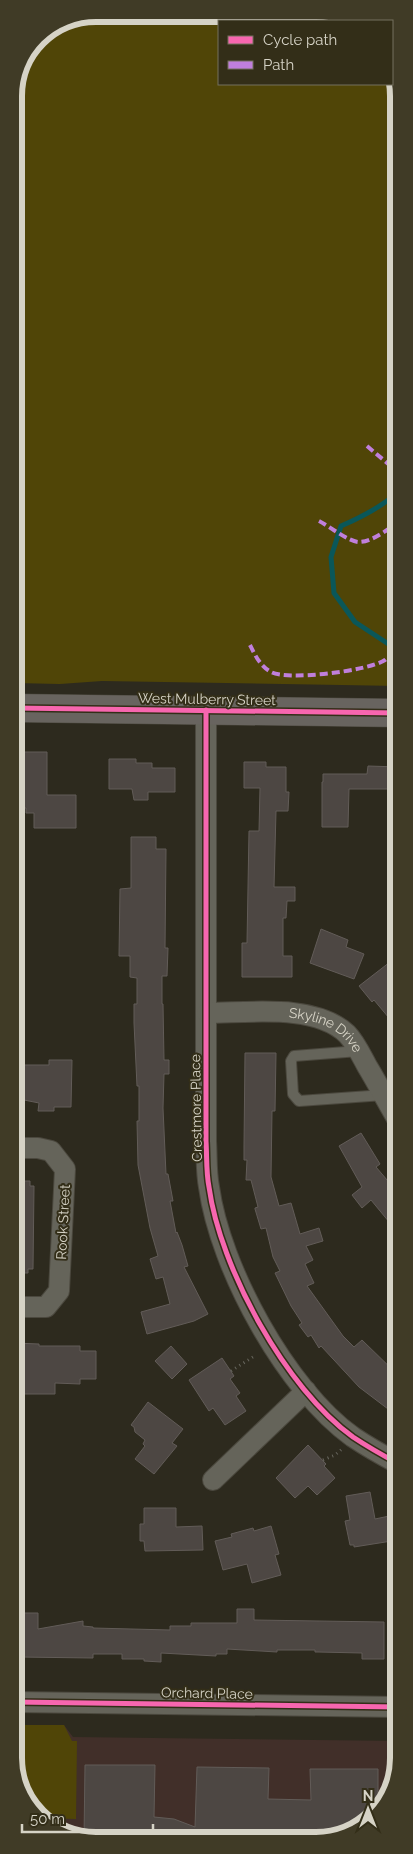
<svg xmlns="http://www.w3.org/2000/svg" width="413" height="1854" font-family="Raleway,sans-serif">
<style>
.education{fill:#412f29}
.green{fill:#504507}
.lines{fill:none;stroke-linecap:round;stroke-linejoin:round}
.stream{stroke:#0a5759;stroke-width:5}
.building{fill:#4d4743;stroke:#625c58}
.lane-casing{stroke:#4b483e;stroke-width:12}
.street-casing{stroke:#4b483e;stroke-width:22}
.primary-casing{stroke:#4b483e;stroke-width:29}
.path{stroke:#68675f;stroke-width:3;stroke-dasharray:1 4;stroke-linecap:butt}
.lane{stroke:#65645a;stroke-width:10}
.street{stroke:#65645a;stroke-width:20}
.primary{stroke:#68645f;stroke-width:28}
.quiet{stroke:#c07fdc;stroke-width:4;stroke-dasharray:8 4;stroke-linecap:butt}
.cycleway-casing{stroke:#332e18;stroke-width:8}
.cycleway{stroke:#f766af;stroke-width:5}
.labels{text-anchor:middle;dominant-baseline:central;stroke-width:4;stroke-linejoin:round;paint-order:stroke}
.street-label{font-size:14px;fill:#d6d3c6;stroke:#332e18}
.rim{fill:none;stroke:#d6d3c6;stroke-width:6}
</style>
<rect width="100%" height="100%" fill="#2d2a1e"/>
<path class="education" d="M14 1725H64L73 1737 399 1741V1763L379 1812 327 1840 80 1839 34 1812 14 1768Z"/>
<g class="green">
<path d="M96 14 338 16 346 21H219V84H392V71L399 86V686L102 681 60 684 14 683V91L38 38Z"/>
<path d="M14 1725H64L72 1741H77L76 1819 43 1818 34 1812 14 1768Z"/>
</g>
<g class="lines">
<path class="stream" d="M399 491C382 507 362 517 341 526L331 557 334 593 355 622 399 651"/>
</g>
<g class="building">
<path d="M23 752H47V795H76V828H34V813H26V808H14V774H23Z"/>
<path d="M109 759H136V763H152V768H175V792H148V800H134L132 789H109Z"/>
<path d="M244 762H266V767H286V792H289L288 811H276L274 887H295V901H287L286 918H283V956H292V977H242V943H247L249 831H259L260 788H244Z"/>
<path d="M368 766 399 767V789H349L348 827H322V782H323V774H367Z"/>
<path d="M131 837H156V849H166L165 948H168L167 976H162V1004H163L164 1060H169V1074H164L163 1108 166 1174H168L173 1201H170L176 1233 177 1232 182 1245 188 1266 184 1267 208 1314 194 1321 147 1334 141 1312 170 1304 163 1277 156 1279 150 1259 158 1256 150 1228 138 1165 137 1121H139V1086H137L134 1023V1004H137V978L130 977V956H119L120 889 131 888Z"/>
<path d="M321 929 348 940 346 947 364 954 354 979 310 963Z"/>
<path d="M390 962 399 973V1030L374 1000 372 1002 359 986Z"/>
<path d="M245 1053H276L275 1111H272L271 1177 279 1206 291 1203 300 1234 319 1228 323 1241 306 1246 313 1260 305 1264 314 1283 307 1286 343 1336 354 1347 362 1340 399 1376V1393L388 1409 359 1387 321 1346 319 1348 311 1335 308 1337 299 1325 302 1323 291 1306 275 1273 280 1271 273 1257 266 1228 261 1229 255 1209V1208L258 1207 251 1180H246L247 1160H244V1146Z"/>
<path d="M49 1060H72L71 1107H54V1111H38L39 1103 14 1098V1065H49Z"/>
<path d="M361 1133 380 1164 376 1167 399 1194V1234L371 1200 362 1208 352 1195 362 1187 339 1146Z"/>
<path d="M14 1181H30V1186H34L33 1269H28V1273H14Z"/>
<path d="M14 1343 39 1344V1346H80V1351H96V1379H80V1384L55 1383V1394H14Z"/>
<path d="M171 1346 187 1364 172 1379 155 1361Z"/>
<path d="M222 1358 234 1376 230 1379 240 1393 236 1396 246 1411 225 1425 213 1408 209 1411 189 1380Z"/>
<path d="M148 1402 183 1429 172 1443 177 1446 154 1474 135 1459 145 1446 143 1444 145 1440 135 1432 134 1427 131 1425Z"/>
<path d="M308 1445 326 1464 324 1466 335 1478 317 1495 308 1486 295 1498 276 1478Z"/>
<path d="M370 1492 375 1519 394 1515 398 1540 354 1547V1545H350L345 1521 350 1520 346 1496Z"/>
<path d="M144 1508H176V1527L202 1526 203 1550 145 1551 144 1541H140V1524H144Z"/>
<path d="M271 1526 279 1554 275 1555 281 1575 252 1583 247 1564 223 1570 215 1541 232 1537 231 1534 253 1528 254 1531Z"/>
<path d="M237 1609H254V1620L384 1622V1659H362V1653L318 1652H315V1650H277V1652L227 1649V1654H216V1656L161 1653V1662L144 1661V1659H122V1654H93V1658L18 1657V1650H14L16 1613H38V1629L83 1621V1626L93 1627V1628L170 1630V1626H191V1623H237Z"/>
<path d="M85 1765H155L154 1817 174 1819 195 1827 197 1767 269 1768 268 1799 311 1800 310 1769H378V1813L327 1840 84 1839Z"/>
</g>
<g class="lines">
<defs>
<path id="lane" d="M359 1051 294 1056 291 1061 293 1094 299 1101 384 1095"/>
<g id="street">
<path d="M206 710V1141C207 1157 206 1172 209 1187 220 1268 286 1389 353 1437 368 1447 384 1456 399 1464"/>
<path id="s1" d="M207 1013C247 1013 315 1003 347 1034 355 1042 361 1055 367 1066 378 1084 388 1104 399 1122"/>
<path d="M14 1148H38L51 1151 65 1169 59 1291 46 1307H14"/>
<path d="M213 1480 306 1391"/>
<path d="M14 1702 399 1707"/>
</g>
<path id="primary" d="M14 708 399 713"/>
</defs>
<use href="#lane" class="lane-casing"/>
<use href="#street" class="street-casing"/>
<use href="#primary" class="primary-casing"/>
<g class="path">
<path d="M231 1371 256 1355"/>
<path d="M323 1460 335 1455 342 1449"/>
</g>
<use href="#lane" class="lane"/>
<use href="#street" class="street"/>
<use href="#primary" class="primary"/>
<g class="quiet">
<path d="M367 446 399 473"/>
<path d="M319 521C329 526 349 542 359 542 372 542 388 529 399 522"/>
<path d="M250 645C255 655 260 666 271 672 288 681 368 671 385 660 390 656 394 651 399 646"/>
</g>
<defs>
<g id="cycleway">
<path d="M14 708 399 713"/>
<path d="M206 710V1141C207 1157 206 1172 209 1187 220 1268 286 1389 353 1437 368 1447 384 1456 399 1464"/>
<path d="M14 1702 399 1707"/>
</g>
</defs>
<use href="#cycleway" class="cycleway-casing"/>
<use href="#cycleway" class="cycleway"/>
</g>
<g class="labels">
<g class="street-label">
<text transform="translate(207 699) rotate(1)">West Mulberry Street</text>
<text stroke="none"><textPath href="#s1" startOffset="124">Skyline Drive</textPath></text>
<text transform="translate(196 1108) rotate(-91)">Crestmore Place</text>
<text transform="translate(63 1222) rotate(-87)">Rook Street</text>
<text transform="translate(207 1693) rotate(1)">Orchard Place</text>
</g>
</g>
<path d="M0 0H413V1854H0ZM96 22H316A74 74 0 0 1 390 96V1758A74 74 0 0 1 316 1832H96A74 74 0 0 1 22 1758V96A74 74 0 0 1 96 22Z" fill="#403b26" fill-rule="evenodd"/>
<path class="rim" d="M96 22H316A74 74 0 0 1 390 96V1758A74 74 0 0 1 316 1832H96A74 74 0 0 1 22 1758V96A74 74 0 0 1 96 22Z"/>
<rect x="218" y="20" width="175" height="65" fill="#332e18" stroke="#74705e"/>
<rect x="228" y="36" width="25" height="8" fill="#f766af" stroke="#74705e"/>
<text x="263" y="45" font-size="15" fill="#d6d3c6">Cycle path</text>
<rect x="228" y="61" width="25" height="8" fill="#c07fdc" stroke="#74705e"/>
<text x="263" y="70" font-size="15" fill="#d6d3c6">Path</text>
<g transform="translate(368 1809)" stroke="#332e18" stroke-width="4" paint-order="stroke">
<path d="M0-4L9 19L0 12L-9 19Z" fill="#d6d3c6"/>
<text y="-8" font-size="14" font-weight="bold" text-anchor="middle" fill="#d6d3c6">N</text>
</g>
<path d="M22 1824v8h131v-8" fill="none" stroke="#d6d3c6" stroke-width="2.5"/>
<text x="30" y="1824" font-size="15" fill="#d6d3c6" stroke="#332e18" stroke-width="4" paint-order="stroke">50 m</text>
</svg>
